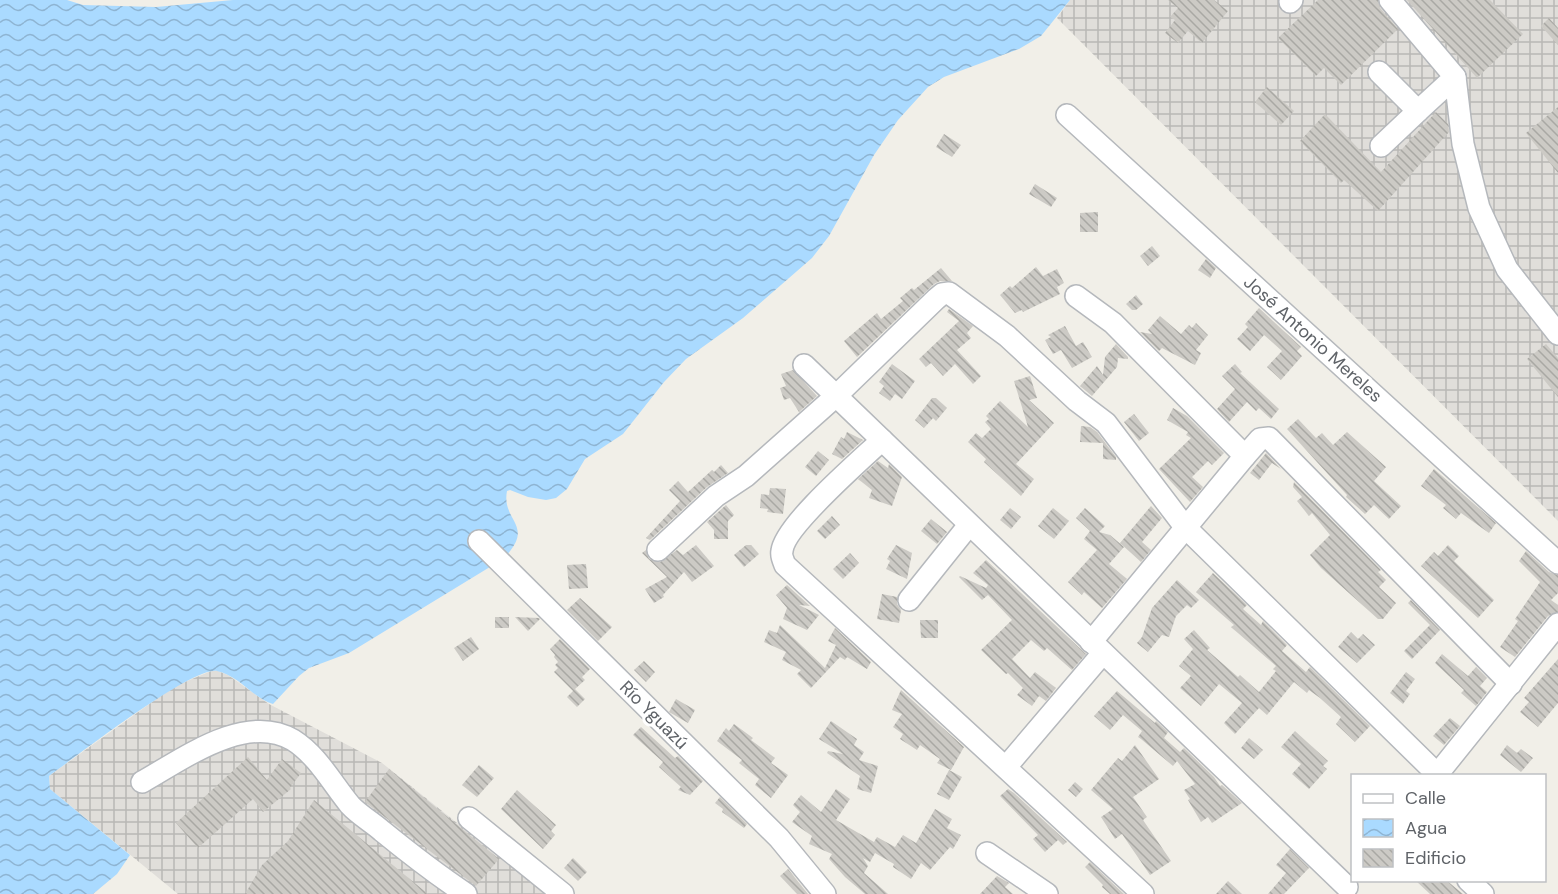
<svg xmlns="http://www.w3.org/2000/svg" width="1558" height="894" font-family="'DM Sans',sans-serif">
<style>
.industrial{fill:url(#industrial-grid)}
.water{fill:url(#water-waves)}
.building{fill:url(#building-back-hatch)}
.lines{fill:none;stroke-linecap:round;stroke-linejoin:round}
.minor-casing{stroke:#b5b8bc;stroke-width:24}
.minor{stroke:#fff;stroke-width:21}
.labels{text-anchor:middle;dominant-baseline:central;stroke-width:6;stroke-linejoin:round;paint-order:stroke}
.street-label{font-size:18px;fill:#5f6368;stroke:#fff}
</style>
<defs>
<pattern id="industrial-grid" width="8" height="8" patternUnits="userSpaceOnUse" patternTransform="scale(1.5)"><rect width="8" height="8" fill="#e0deda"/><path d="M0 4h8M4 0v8" fill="none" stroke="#b9b8b5"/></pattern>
<pattern id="water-waves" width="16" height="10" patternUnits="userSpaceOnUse" patternTransform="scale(1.5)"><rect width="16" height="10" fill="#aadaff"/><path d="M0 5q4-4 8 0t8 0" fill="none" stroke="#8eb4d2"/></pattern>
<pattern id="building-back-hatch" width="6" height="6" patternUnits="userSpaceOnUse" patternTransform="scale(1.5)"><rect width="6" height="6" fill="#cccac5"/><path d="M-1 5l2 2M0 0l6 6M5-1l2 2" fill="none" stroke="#a9a8a4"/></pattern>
</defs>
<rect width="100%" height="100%" fill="#f1efe8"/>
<g class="industrial">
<path d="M1070 0H1558V521L1057 18Z"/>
<path d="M211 671H218L228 675 269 704 382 763 546 894H178L50 789 49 776 173 687Z"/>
</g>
<path class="water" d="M0 0H67L83 5 156 7 233 0H1070L1041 36 1019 49 944 77 928 87 898 120 874 155 829 236 812 258 743 318 686 359 664 382 623 434 585 459 567 489 556 498 546 500 528 497 510 490 507 491C501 522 537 525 503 559L349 653 309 668 299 676 273 704C253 698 238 675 217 671 191 667 76 757 49 776L50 789 130 855 117 874 93 894H0Z"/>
<g class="building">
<path d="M1168 0H1214L1228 11 1202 43 1188 31 1178 43 1165 33 1175 20 1170 17 1178 8Z"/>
<path d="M1318 0H1378L1380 8 1398 29 1341 85 1324 68 1316 76 1278 38Z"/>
<path d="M1407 0H1490L1523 34 1477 78Z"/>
<path d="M1549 18 1558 28V45L1541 26Z"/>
<path d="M1267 87 1294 111 1281 125 1255 102Z"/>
<path d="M1558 107V173L1526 133Z"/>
<path d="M1436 112 1448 124 1449 132 1378 211 1344 180 1341 183 1300 141 1325 114 1381 172Z"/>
<path d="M944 134 961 145 952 157 936 147Z"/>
<path d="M1035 184 1057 198 1051 207 1029 194Z"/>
<path d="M1098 212V232H1080V213Z"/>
<path d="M1152 246 1160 256 1148 266 1140 256Z"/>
<path d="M1206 259 1216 268 1210 278 1198 270Z"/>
<path d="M1036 267 1043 276 1057 269 1064 283 1057 287 1060 294 1023 312 1022 310 1015 313 1000 295 1010 286 1012 288Z"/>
<path d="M941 268 952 281H940L934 284 857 357 844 341 877 313 881 319 903 301 900 298 912 288 914 290Z"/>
<path d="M1136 295 1143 304 1136 310H1132L1126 304Z"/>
<path d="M1259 308 1301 347 1297 351 1302 356 1281 380 1267 367 1282 351 1264 335 1250 351 1237 339 1248 327 1245 324Z"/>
<path d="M949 309 973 326 967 333 971 338 957 350 981 376 973 384 955 364 943 376 931 363 926 367 919 359 959 321 947 312Z"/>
<path d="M1160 316 1181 334 1189 325 1192 328 1196 323 1208 335 1196 350 1201 353 1195 365 1162 348 1159 351 1140 332 1152 334 1148 330Z"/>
<path d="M1065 326 1076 346 1083 342 1092 357 1072 368 1061 350 1053 354 1045 340 1051 337 1048 335Z"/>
<path d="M1116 344 1128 357V359L1118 358 1117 367 1092 396 1080 386 1097 366 1103 375 1105 357Z"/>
<path d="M1546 344 1558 358V397L1527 359Z"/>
<path d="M892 364 915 381 902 399 895 394 890 401 879 393 884 386 879 382Z"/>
<path d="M1235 364 1242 372 1240 373 1279 409 1271 419 1259 408 1256 411 1247 402 1229 422 1217 409 1235 389 1222 376Z"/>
<path d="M793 370 817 396 799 412 790 398 784 400 780 388 786 386 781 374Z"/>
<path d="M1030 376 1037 398 1029 400 1054 423 1016 464 1034 479 1021 496 984 462 986 459 968 442 976 433 982 438 991 429 985 422 989 419 986 416 1000 401 1028 427 1014 381Z"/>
<path d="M932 398H936L947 408 936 421 933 418 924 428 915 420Z"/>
<path d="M1173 408 1187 416 1224 453 1212 465 1208 461 1192 477 1203 487 1190 502 1159 469 1191 438 1186 435 1188 432 1167 420Z"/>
<path d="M1134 414 1149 433 1139 441 1124 422Z"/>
<path d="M1298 419 1316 438 1322 433 1333 445 1347 432 1386 467 1374 481 1401 506 1389 519 1374 505 1365 514 1346 497 1347 495 1287 429Z"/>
<path d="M1081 426 1090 427 1097 432 1116 457V460L1103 459V443L1080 442Z"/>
<path d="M847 432 863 440 842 459 832 454 841 437 844 439Z"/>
<path d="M818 451 829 460 816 476 805 467Z"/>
<path d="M1266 453 1281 469 1272 463 1259 480 1250 473Z"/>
<path d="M878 461 888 468 889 464 902 477 892 506 869 498 872 490 858 479Z"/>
<path d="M721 465 728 473 707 487 650 540 646 538 680 501 669 490 678 481 688 492 712 470 714 472Z"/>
<path d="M1434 469 1496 523 1489 533 1461 513 1456 519 1443 508 1446 505 1421 486Z"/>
<path d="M1294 482 1381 570 1378 572 1386 580 1379 587 1396 603 1383 619H1378L1321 568 1310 555 1330 535 1312 513 1309 516 1297 501 1302 497 1293 487Z"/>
<path d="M770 488 786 489 783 514 767 512 768 509 760 508 761 494 769 495Z"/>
<path d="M726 505 734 515 728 521V539H714V530L707 522Z"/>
<path d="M1151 506 1162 518 1142 542 1151 550 1141 562 1120 543Z"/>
<path d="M1010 508 1021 517 1011 529 1000 520Z"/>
<path d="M1053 508 1069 521 1054 539 1038 526Z"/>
<path d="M1085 508 1105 526 1099 532 1110 535 1124 547 1109 564 1127 579 1102 608 1084 592 1082 595 1068 582 1097 550 1084 539 1090 531 1076 518Z"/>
<path d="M832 516 840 525 825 539 817 531Z"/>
<path d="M931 519 947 532 937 544 921 531Z"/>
<path d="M696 545 714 566 692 582 684 572 663 595 664 597 654 603 645 589 667 577 642 553 646 550 649 559 660 562 677 550 683 555Z"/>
<path d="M746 545H751L759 554 744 567 734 555Z"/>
<path d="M896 545 912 553 907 579 886 569 890 561 887 559Z"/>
<path d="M1448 545 1459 556 1454 561 1494 600 1478 618 1421 566 1434 552 1438 556Z"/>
<path d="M1526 551 1549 572 1558 575V593L1551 600 1558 605V612L1548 616 1515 657 1500 647 1518 621 1515 619 1540 582 1519 561Z"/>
<path d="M850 553 859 563 843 579 833 569Z"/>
<path d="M986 560 1086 654 1072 670 1047 648 1044 651 1031 640 1012 659 1030 678 1035 672 1056 688 1046 701 1039 696 1032 706 1017 695 1023 688 1008 673 1006 674 981 650 1012 620 988 595 982 600 959 577 960 576 986 588 988 585 973 573Z"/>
<path d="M586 564 588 588 569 589 567 565Z"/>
<path d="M1213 573 1247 605 1243 609 1261 625 1263 621 1287 645 1282 651 1306 672 1310 667 1370 726 1355 742 1336 724 1341 717 1320 698 1309 690 1307 693 1294 682 1267 715 1259 708 1235 734 1224 723 1242 703 1219 684 1201 706 1180 688 1191 676 1179 666 1193 649 1184 639 1194 630 1210 648 1207 650 1238 677 1240 675 1259 692 1276 671 1273 669 1276 666 1231 627 1234 625 1196 592Z"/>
<path d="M1177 580 1199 600 1191 608 1187 605 1176 616 1169 637 1162 635 1148 652 1137 643 1142 637 1152 608Z"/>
<path d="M787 585 810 606 799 605 819 615 807 630 783 619 787 608 776 595Z"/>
<path d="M882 594 897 597V604L901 610 899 623 877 619Z"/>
<path d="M580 598 612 627 598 641 567 610Z"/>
<path d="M1411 600 1440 630 1412 659 1404 651 1430 625 1408 603Z"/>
<rect x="495" y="617" width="14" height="11"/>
<path d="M515 617 539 618 540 619 528 631Z"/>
<path d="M920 620H938V638H921Z"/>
<path d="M780 625 825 668 836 645 828 641 835 628 871 662 867 669 847 657 845 660 840 657 811 688 797 674 801 670 782 660 786 652 764 642 769 630 777 633Z"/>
<path d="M1351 632 1358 639 1363 634 1375 645 1357 663 1338 647Z"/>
<path d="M471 637 479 649 463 661 454 648Z"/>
<path d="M560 639 590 669 582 677 585 680 575 689 585 699 577 707 567 697 573 691 554 672 558 668 555 665 558 662 554 657 555 655 550 649Z"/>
<path d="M1442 654 1468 676 1476 667 1487 678 1480 686 1487 692 1476 706 1461 693 1464 690 1435 663Z"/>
<path d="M1558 659V703L1538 727 1520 712 1529 702 1524 698Z"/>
<path d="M644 661 655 672 646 682 634 670Z"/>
<path d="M1406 672 1415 679 1406 691 1410 694 1403 704 1390 693Z"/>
<path d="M901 690 964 747 951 770 937 763 940 759 920 745 917 750 900 739 903 734 893 727 902 714 892 710Z"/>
<path d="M1117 691 1155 723 1156 721 1168 732 1164 738 1180 752 1184 748 1214 777 1220 786 1222 785 1242 803 1212 823 1208 817 1201 822 1188 800 1190 799 1184 790 1195 784 1177 761 1173 766 1141 739 1138 737 1142 731 1123 715 1110 730 1094 716Z"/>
<path d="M676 699 695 710 688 723 669 712Z"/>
<path d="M1450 718 1460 726 1444 745 1433 736Z"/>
<path d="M831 721 857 739 854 745 864 752 859 760 878 766 871 793 857 789 860 776 827 753 828 751 843 754 819 739Z"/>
<path d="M734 724 753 738 751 740 775 758 771 763 788 775 771 798 755 785 759 779 739 763 742 760 717 741 726 728 729 731Z"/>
<path d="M641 727 675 758 678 756 703 781 690 795 678 790 681 787 659 767 663 762 633 735Z"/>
<path d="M1295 731 1328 761 1323 766 1327 769 1309 789 1292 774 1301 764 1281 747Z"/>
<path d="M1249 738 1263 750 1254 759 1241 748Z"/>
<path d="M1135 745 1159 779 1133 797 1147 817 1143 820 1171 861 1150 875 1122 834 1115 839 1101 817 1113 809 1091 790 1118 758 1122 761Z"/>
<path d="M1507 745 1517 753 1521 749 1533 758 1521 772 1500 755Z"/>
<path d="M248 757 267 780 282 759 301 773 290 788 291 789 263 812 253 799 198 848 176 823Z"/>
<path d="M479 765 494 778 477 797 462 785Z"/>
<path d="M389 769 499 859 476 886 365 802Z"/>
<path d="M949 770 962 777 949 800 937 794Z"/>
<path d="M1075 782 1083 789 1076 797 1068 790Z"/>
<path d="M836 789 850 799 836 820 874 842 877 837 895 847 903 835 916 843 935 809 952 819 947 828 961 835 953 849 950 847 930 870 921 863 911 879 893 867 894 864 875 853 870 862 863 858 868 866 864 873 888 894H865L845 877 829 859 832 854 809 844 812 836 792 822 800 812 793 805 801 795 821 812Z"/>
<path d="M1008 789 1014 793 1067 842 1063 845 1058 840 1045 852 1033 839 1038 835 1000 796Z"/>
<path d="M517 790 556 825 551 831 555 835 543 849 501 809Z"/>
<path d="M720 797 747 824 744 828 722 812 723 809 715 803Z"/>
<path d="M314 800 428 894H245L262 865 288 841Z"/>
<path d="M1290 849 1309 868 1284 894H1268L1286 873 1276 865Z"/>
<path d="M573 858 587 872 578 881 564 868Z"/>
<path d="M1090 862 1124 894H1110L1102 887 1103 885 1085 867Z"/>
<path d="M788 869 808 894H797L780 876Z"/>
<path d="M997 876 1009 883 1005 887 1013 894H980Z"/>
<path d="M1415 880H1446L1463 894H1430Z"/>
<path d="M1228 881 1242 894H1216Z"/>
</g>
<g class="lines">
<defs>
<g id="minor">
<path d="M1290 2 1292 0"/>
<path d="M1379 72 1418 111 1455 77 1390 0"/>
<path d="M1455 77 1463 144 1479 208 1507 269 1558 334"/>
<path d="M1067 115 1558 563"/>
<path d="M1381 146 1418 111"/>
<path d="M1076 296 1113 323 1245 456"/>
<path d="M804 365 1347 887"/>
<path d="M882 440C861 460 784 526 782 551 781 555 783 560 785 565L1143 894"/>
<path d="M479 541 779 838 825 894"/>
<path d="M658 550 716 496 746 476 836 396 936 299 942 294 949 293 1007 336 1077 401 1106 423 1185 527 1437 774"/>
<path d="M909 600 969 525"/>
<path d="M1091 642 1245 456 1260 439 1269 438 1511 684"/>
<path d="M1006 767 1103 653"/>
<path d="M1436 776 1558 624"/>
<path d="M142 782C183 759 246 712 293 740 317 755 332 783 350 805 359 815 372 822 382 831 409 853 436 874 466 894"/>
<path d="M469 818 563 894"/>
<path d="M987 853 1047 894"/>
<path d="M1468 880 1483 894"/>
</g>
</defs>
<use href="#minor" class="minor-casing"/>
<use href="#minor" class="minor"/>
</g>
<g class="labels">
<g class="street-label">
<text transform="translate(1313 339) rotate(42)">José Antonio Mereles</text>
<text transform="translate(654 715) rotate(45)">Río Yguazú</text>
</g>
</g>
<rect x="1351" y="774" width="195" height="108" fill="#ffffff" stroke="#bfc1c3" stroke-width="1.5"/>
<rect x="1363" y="794" width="30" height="9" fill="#ffffff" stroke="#bfc1c3" stroke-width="1.5"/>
<text x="1405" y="804" font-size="18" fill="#5f6368">Calle</text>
<rect x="1363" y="819" width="30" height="18" fill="url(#water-waves)" stroke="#bfc1c3" stroke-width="1.5"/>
<text x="1405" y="834" font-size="18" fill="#5f6368">Agua</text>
<rect x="1363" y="849" width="30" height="18" fill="url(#building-back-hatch)" stroke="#bfc1c3" stroke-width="1.5"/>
<text x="1405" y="864" font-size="18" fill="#5f6368">Edificio</text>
</svg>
